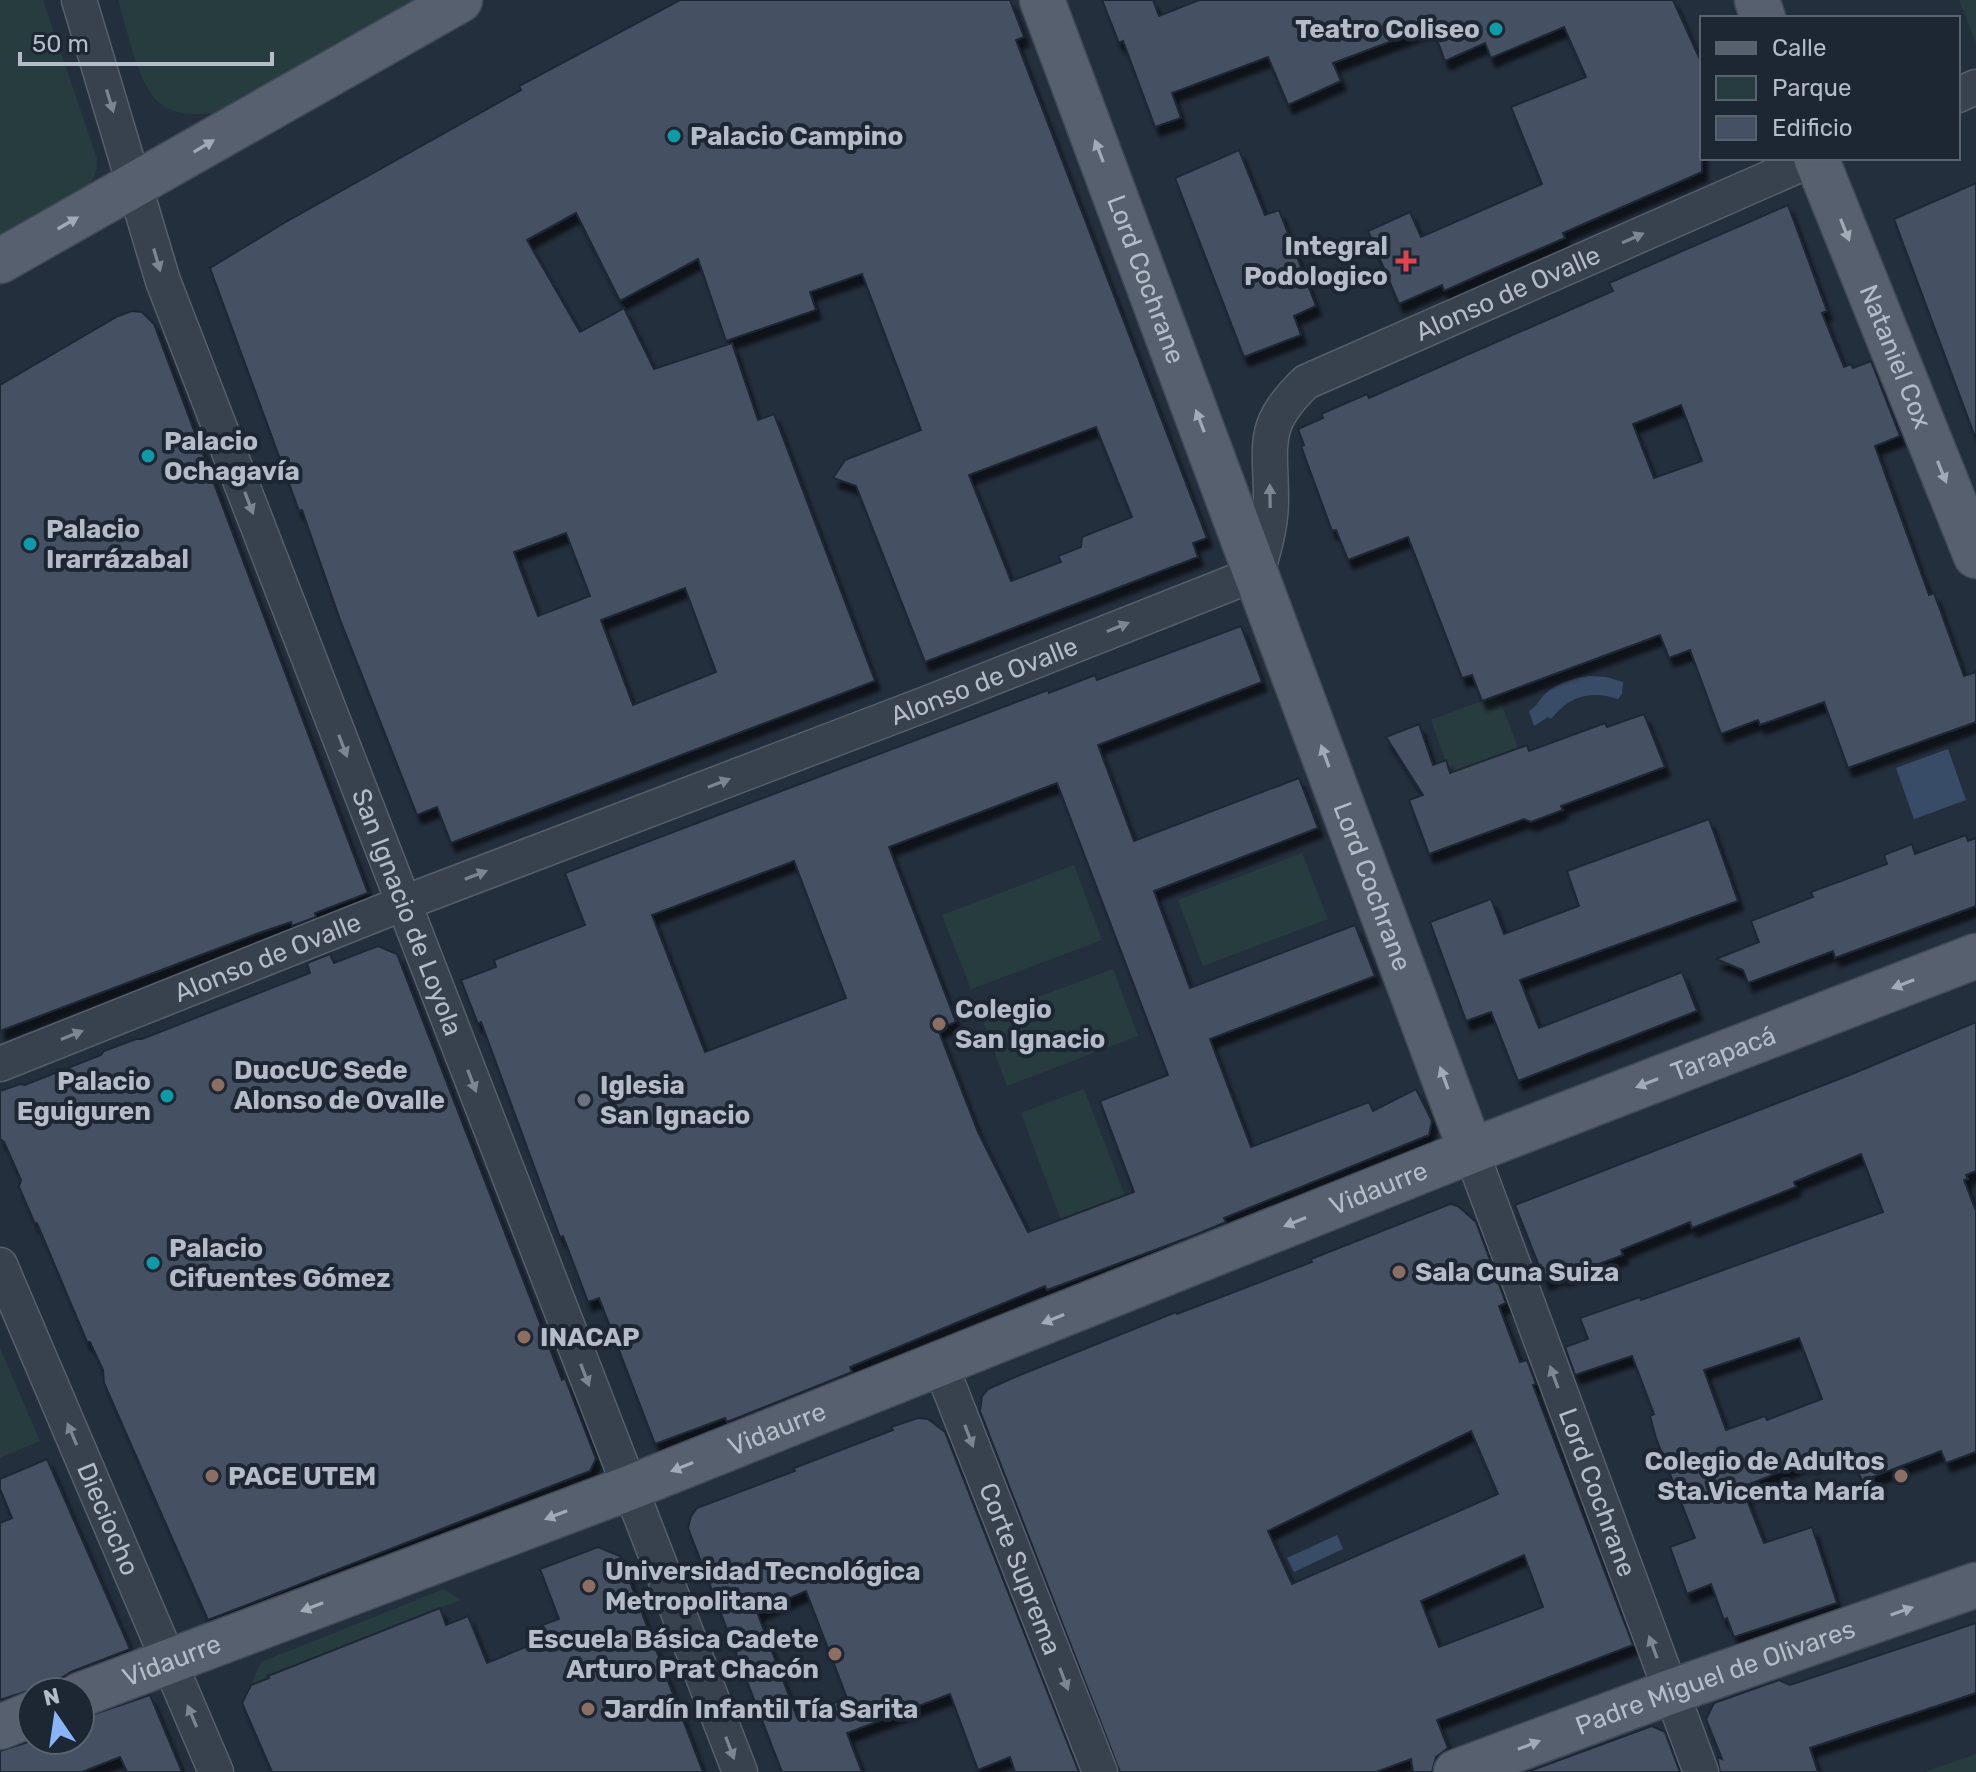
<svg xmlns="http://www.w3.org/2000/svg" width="1976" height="1772" font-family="Rubik,sans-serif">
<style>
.green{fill:#263c3f}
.water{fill:#394c67}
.building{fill:#455162;stroke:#1f2835;stroke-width:2;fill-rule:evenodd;filter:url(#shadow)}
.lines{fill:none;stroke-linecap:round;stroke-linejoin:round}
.minor-casing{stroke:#565f6c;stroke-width:37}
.major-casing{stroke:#414a57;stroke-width:47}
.minor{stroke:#38414e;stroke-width:34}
.major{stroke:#56606e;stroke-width:44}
.oneway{fill:#7c8592}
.oneway2{fill:#a1aab7}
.culture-dot{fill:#0f9aa8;stroke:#1d2633;stroke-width:3}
.health-dot{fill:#e0444e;stroke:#1d2633;stroke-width:3}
.education-dot{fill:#8d6e63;stroke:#1d2633;stroke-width:3}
.worship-dot{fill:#6b7280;stroke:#1d2633;stroke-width:3}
.labels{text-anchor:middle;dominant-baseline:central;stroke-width:8;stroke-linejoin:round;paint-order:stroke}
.poi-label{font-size:26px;font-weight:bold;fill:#b4bcc9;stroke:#1d2633;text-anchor:start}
.street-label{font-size:26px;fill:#b4bcc9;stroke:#1d2633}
</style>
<defs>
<filter id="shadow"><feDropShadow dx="5" dy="9" stdDeviation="2" flood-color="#0009"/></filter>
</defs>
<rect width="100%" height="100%" fill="#242f3e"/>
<g class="green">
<path d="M0 0H43L97 159C97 170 95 176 89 185L0 236Z"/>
<path d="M118 0H418L218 113C200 114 178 117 162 105 138 89 127 28 118 0Z"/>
<path d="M1959 0H1976V43Z"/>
<path d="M1498 695 1518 748 1450 773 1431 720Z"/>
<path d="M1302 853 1328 919 1203 966 1178 900Z"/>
<path d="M1074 865 1102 940 971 989 942 915Z"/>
<path d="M1113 969 1138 1036 1007 1086 982 1018Z"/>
<path d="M1084 1089 1125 1196 1061 1220 1021 1113Z"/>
<path d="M0 1348 40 1441 0 1458Z"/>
<path d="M444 1589 461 1600 268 1675 269 1678 251 1685 261 1662Z"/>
<path d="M1976 1754V1772H1925Z"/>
</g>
<g class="water">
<path d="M1588 676 1606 677 1623 682 1622 694 1618 699C1590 690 1569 696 1551 719L1548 717 1534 726 1529 711C1536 707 1538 702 1543 696 1556 683 1571 679 1588 676Z"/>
<path d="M1948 749 1966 800 1914 819 1896 768Z"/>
<path d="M1337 1535 1343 1549 1294 1572 1287 1558Z"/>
</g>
<g class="building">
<path d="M680 0H1010L1024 37 1016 40 1207 538 1193 543 1198 557 925 662 856 486 833 478 845 460 921 430 862 274 810 292 816 310 726 341 698 259 620 301 576 213 527 240 580 332 624 308 654 369 732 343 758 420 774 414 875 681 451 843 437 807 417 815 339 617 302 510 299 511 210 268 284 223 521 90 519 86ZM1096 427 1132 517 1082 537 1081 547 1058 556 1061 562 1011 581 969 475ZM566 533 590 596 538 616 514 552ZM685 588 716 672 633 705 601 620Z"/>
<path d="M1102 0H1153L1159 16 1199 0H1673L1702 64V172L1563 233 1565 238 1493 269 1444 291 1442 285 1399 304 1368 231 1410 212 1421 237 1542 184 1511 107 1586 77 1564 27 1491 58 1485 43 1445 61 1432 26 1333 63 1341 81 1288 105 1268 57 1172 93 1181 118 1155 127 1123 41 1119 43Z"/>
<path d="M1239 150 1265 215 1279 210 1316 306 1294 316 1301 335 1244 357 1175 178Z"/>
<path d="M1976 183V434H1974L1894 219Z"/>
<path d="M1788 205 1827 311 1822 313 1844 367 1851 364 1853 368 1871 361 1900 436 1875 446 1929 595 1934 593 1964 676 1976 672V722L1848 768 1824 702 1760 725 1758 720 1721 734 1690 650 1669 658 1660 635 1482 701 1472 675 1462 678 1408 537 1348 560 1336 530 1332 531 1301 446 1304 445 1298 429 1323 418 1321 414 1367 394 1369 398 1613 291 1609 283ZM1681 405 1702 461 1654 478 1633 424Z"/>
<path d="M132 311 142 312 154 324 368 893 315 913 316 917 292 926 291 922 259 933 0 1031V385L118 316Z"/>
<path d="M1241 626 1262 682 1098 745 1134 841 1299 778 1318 828 1154 891 1190 988 1355 925 1375 976 1210 1039 1251 1147 1369 1102 1373 1111 1416 1089 1432 1121 1429 1135 1224 1218 1226 1222 1195 1235 1047 1290 1045 1286 850 1367 852 1372 727 1422 725 1418 655 1444 599 1298 588 1302 563 1236 560 1237 481 1022 478 1024 461 980 496 967 494 960 585 925 565 873 1048 690 1049 693 1095 675 1097 680ZM1057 783 1168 1075 1100 1101 1134 1192 1028 1232 978 1132 938 1029 956 1022 889 847ZM794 861 846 998 705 1052 652 915Z"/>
<path d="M1644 714 1665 767 1561 806 1563 810 1531 822 1524 819 1429 854 1409 800 1423 795 1386 737 1419 724 1433 765 1446 760 1450 773 1527 745 1529 751 1605 723 1607 727Z"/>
<path d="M1709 819 1738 901 1520 980 1539 1028 1682 972 1697 1011 1518 1081 1491 1012 1466 1021 1430 922 1491 899 1504 934 1579 906 1567 871Z"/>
<path d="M1966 835 1968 841 1976 838V906L1835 958 1833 951 1748 983 1743 970 1716 959 1759 942 1751 921 1813 897 1811 892 1887 864 1884 855 1912 844 1915 854Z"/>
<path d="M378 946 397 954 562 1380 565 1378 596 1459 590 1471 208 1620 104 1383 103 1370 90 1342H87L37 1223 35 1224 19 1187 21 1180 4 1142 0 1139V1091L20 1084 25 1085 101 1055 104 1051 136 1039H142L310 973 307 963 330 954 334 963Z"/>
<path d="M1976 1022V1171L1966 1175 1968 1179 1964 1180 1976 1211V1452L1946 1463 1941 1451 1862 1481 1850 1450 1811 1465 1810 1460 1747 1485 1750 1493 1745 1495 1764 1543 1812 1527 1837 1603 1734 1637 1727 1618 1724 1620 1711 1584 1687 1594 1670 1547 1695 1538 1656 1438 1650 1416 1654 1414 1632 1356 1575 1375 1565 1347 1588 1339 1580 1318 1640 1297 1641 1300 1883 1212 1861 1154 1794 1182 1796 1187 1692 1228 1690 1222 1621 1250 1623 1255 1564 1277 1562 1274 1545 1281 1515 1205 1852 1074ZM1799 1338 1822 1399 1767 1420 1765 1416 1726 1430 1704 1370Z"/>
<path d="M1450 1204 1458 1206 1476 1222 1506 1303 1499 1306 1520 1362 1527 1360 1536 1384 1533 1385 1633 1645 1437 1720 1448 1748 1436 1757 1432 1772H1413L1411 1759 1376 1772H1120L980 1411 982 1396 988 1389 1020 1375 1176 1312 1177 1314 1312 1262 1311 1259ZM1471 1431 1498 1494 1292 1584 1268 1531ZM1524 1555 1543 1607 1439 1647 1421 1601Z"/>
<path d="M918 1418 928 1419 945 1432 1079 1772H1015L1010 1757 978 1770 950 1694 847 1733 862 1772H782L688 1528 691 1516 697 1508 795 1471 794 1468 893 1430 891 1427ZM806 1591 847 1698 797 1717 757 1612Z"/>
<path d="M47 1459 130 1649 71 1672 61 1678 34 1689 0 1700V1523L12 1518 0 1489V1479Z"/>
<path d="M598 1547 620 1556 703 1772H272L242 1703 251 1685 269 1678 268 1676 440 1608 446 1625 468 1616 487 1663 547 1638 542 1625 559 1619 540 1569Z"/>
<path d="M1976 1623V1693L1810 1748 1818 1772H1720L1717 1757 1722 1759 1706 1719 1714 1703 1779 1680 1790 1685Z"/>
<path d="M150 1695 182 1772H127L120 1757 82 1772H0V1751L34 1740H80V1719Z"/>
<path d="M1652 1726 1665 1732 1680 1772H1527Z"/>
</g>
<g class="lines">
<defs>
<g id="minor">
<path id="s1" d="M79 0 163 281 740 1772"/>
<path d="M1958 95 1976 87"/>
<path id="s2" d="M0 1064 404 903 926 704 1257 573C1264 549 1271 525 1271 500 1271 443 1260 426 1306 382L1815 158"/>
<path id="s3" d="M1471 1151 1701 1772"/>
<path id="s4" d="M0 1265 216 1772"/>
<path id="s5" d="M940 1364 1100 1772"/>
</g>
<g id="major">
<path id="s6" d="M1042 0 1471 1151"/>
<path d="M1757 0 1763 18"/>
<path id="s7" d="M1816 158 1976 556"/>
<path d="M0 261 460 0"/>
<path id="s8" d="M80 1695 629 1488 1471 1151 1976 956"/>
<path d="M0 1727 32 1714"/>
<path id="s9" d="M1456 1772 1670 1692 1976 1585"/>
</g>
</defs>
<use href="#minor" class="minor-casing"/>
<use href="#major" class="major-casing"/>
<use href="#minor" class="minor"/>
<use href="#major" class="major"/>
</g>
<defs><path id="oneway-solid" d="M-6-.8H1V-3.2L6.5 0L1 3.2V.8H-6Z" transform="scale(2)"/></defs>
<g class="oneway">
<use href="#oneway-solid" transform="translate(110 101) rotate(73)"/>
<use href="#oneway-solid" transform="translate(1633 238) rotate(-24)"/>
<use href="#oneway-solid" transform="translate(157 260) rotate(74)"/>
<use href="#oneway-solid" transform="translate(1270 496) rotate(-91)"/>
<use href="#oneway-solid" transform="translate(249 503) rotate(69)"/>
<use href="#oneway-solid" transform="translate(1118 627) rotate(-22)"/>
<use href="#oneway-solid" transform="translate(343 746) rotate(69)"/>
<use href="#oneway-solid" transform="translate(719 783) rotate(-21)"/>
<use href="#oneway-solid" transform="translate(476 875) rotate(-21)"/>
<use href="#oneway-solid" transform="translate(72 1035) rotate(-22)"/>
<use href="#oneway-solid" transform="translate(472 1081) rotate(69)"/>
<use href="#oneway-solid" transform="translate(585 1375) rotate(69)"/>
<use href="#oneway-solid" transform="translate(1554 1377) rotate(-110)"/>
<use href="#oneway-solid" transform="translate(72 1434) rotate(-113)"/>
<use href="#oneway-solid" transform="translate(969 1436) rotate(69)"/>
<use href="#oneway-solid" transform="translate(1653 1647) rotate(-110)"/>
<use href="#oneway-solid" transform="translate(1064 1679) rotate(69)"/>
<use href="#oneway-solid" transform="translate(192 1716) rotate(-113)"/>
<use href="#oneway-solid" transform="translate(730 1748) rotate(69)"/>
</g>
<g class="oneway2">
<use href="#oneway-solid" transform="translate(204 146) rotate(-31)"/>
<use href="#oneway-solid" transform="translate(1099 151) rotate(-111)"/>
<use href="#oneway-solid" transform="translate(68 223) rotate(-30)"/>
<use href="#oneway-solid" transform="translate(1845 230) rotate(68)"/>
<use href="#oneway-solid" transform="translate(1200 421) rotate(-111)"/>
<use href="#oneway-solid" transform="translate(1942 472) rotate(68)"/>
<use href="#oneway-solid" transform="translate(1325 756) rotate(-110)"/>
<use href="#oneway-solid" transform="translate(1903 984) rotate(159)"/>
<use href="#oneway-solid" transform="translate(1444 1078) rotate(-110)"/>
<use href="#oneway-solid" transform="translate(1647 1083) rotate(159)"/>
<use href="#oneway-solid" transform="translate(1295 1222) rotate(158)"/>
<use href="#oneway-solid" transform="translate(1053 1319) rotate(158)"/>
<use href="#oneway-solid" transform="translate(682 1467) rotate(158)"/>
<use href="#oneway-solid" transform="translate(556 1515) rotate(159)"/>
<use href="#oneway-solid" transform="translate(312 1607) rotate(159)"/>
<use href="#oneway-solid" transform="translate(1902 1611) rotate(-19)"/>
<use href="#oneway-solid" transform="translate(1529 1745) rotate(-21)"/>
</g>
<g class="culture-dot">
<circle cx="1496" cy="29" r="8"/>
<circle cx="674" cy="136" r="8"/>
<circle cx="148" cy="456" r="8"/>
<circle cx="30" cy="544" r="8"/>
<circle cx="167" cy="1096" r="8"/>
<circle cx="153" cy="1263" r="8"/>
</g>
<path class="health-dot" d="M1402 249h8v8h8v8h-8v8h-8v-8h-8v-8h8z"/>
<g class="education-dot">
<circle cx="939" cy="1024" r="8"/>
<circle cx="218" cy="1085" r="8"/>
<circle cx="1399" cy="1272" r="8"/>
<circle cx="524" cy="1337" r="8"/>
<circle cx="212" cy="1476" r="8"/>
<circle cx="1901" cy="1476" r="8"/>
<circle cx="589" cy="1586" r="8"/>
<circle cx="835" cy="1654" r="8"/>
<circle cx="588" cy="1709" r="8"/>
</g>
<circle class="worship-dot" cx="584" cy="1100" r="8"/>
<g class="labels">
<g class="poi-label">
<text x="1480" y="29" text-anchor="end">Teatro Coliseo</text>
<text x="690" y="136">Palacio Campino</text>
<text x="1388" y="246" text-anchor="end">Integral<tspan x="1388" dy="30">Podologico</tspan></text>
<text x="164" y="441">Palacio<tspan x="164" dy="30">Ochagavía</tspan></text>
<text x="46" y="529">Palacio<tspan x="46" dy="30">Irarrázabal</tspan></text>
<text x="955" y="1009">Colegio<tspan x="955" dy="30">San Ignacio</tspan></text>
<text x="234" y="1070">DuocUC Sede<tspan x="234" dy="30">Alonso de Ovalle</tspan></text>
<text x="151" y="1081" text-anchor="end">Palacio<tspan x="151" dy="30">Eguiguren</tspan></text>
<text x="600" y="1085">Iglesia<tspan x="600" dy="30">San Ignacio</tspan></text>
<text x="169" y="1248">Palacio<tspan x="169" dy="30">Cifuentes Gómez</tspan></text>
<text x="1415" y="1272">Sala Cuna Suiza</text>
<text x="540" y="1337">INACAP</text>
<text x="1885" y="1461" text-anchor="end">Colegio de Adultos<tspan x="1885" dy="30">Sta.Vicenta María</tspan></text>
<text x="228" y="1476">PACE UTEM</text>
<text x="605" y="1571">Universidad Tecnológica<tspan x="605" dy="30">Metropolitana</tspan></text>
<text x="819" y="1639" text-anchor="end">Escuela Básica Cadete<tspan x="819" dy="30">Arturo Prat Chacón</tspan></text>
<text x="604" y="1709">Jardín Infantil Tía Sarita</text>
</g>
<g class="street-label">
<text stroke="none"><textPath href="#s6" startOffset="298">Lord Cochrane</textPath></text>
<text stroke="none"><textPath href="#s2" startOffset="1774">Alonso de Ovalle</textPath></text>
<text stroke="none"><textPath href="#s7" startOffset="214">Nataniel Cox</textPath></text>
<text stroke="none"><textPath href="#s2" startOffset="1056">Alonso de Ovalle</textPath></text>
<text stroke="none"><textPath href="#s6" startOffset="946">Lord Cochrane</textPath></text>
<text stroke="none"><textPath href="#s1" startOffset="970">San Ignacio de Loyola</textPath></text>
<text stroke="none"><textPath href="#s2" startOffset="288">Alonso de Ovalle</textPath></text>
<text stroke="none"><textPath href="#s8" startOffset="1764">Tarapacá</textPath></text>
<text stroke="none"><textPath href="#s8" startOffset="1394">Vidaurre</textPath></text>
<text stroke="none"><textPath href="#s8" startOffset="746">Vidaurre</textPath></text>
<text stroke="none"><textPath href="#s3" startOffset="364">Lord Cochrane</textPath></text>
<text stroke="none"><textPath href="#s4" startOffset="276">Dieciocho</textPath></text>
<text stroke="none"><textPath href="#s5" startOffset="220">Corte Suprema</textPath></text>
<text stroke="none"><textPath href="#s8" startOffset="98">Vidaurre</textPath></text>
<text stroke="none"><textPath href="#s9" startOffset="276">Padre Miguel de Olivares</textPath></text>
</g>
</g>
<rect x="1700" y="16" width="260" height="144" fill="#1d2633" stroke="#59626f" stroke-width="2"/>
<rect x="1716" y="42" width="40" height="12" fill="#56606e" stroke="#59626f" stroke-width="2"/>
<text x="1772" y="56" font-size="24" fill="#b4bcc9">Calle</text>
<rect x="1716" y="76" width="40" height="24" fill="#263c3f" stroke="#59626f" stroke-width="2"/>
<text x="1772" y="96" font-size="24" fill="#b4bcc9">Parque</text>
<rect x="1716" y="116" width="40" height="24" fill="#455162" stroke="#59626f" stroke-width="2"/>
<text x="1772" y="136" font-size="24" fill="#b4bcc9">Edificio</text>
<g transform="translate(56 1716) rotate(347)"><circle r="38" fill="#1d2633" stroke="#59626f" stroke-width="2"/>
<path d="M0-6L14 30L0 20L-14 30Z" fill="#8ab4f8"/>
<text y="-12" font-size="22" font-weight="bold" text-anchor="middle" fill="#b4bcc9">N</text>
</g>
<path d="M20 52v12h252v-12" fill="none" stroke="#b4bcc9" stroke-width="4"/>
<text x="32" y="52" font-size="24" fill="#b4bcc9" stroke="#1d2633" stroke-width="6" paint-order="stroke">50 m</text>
</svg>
